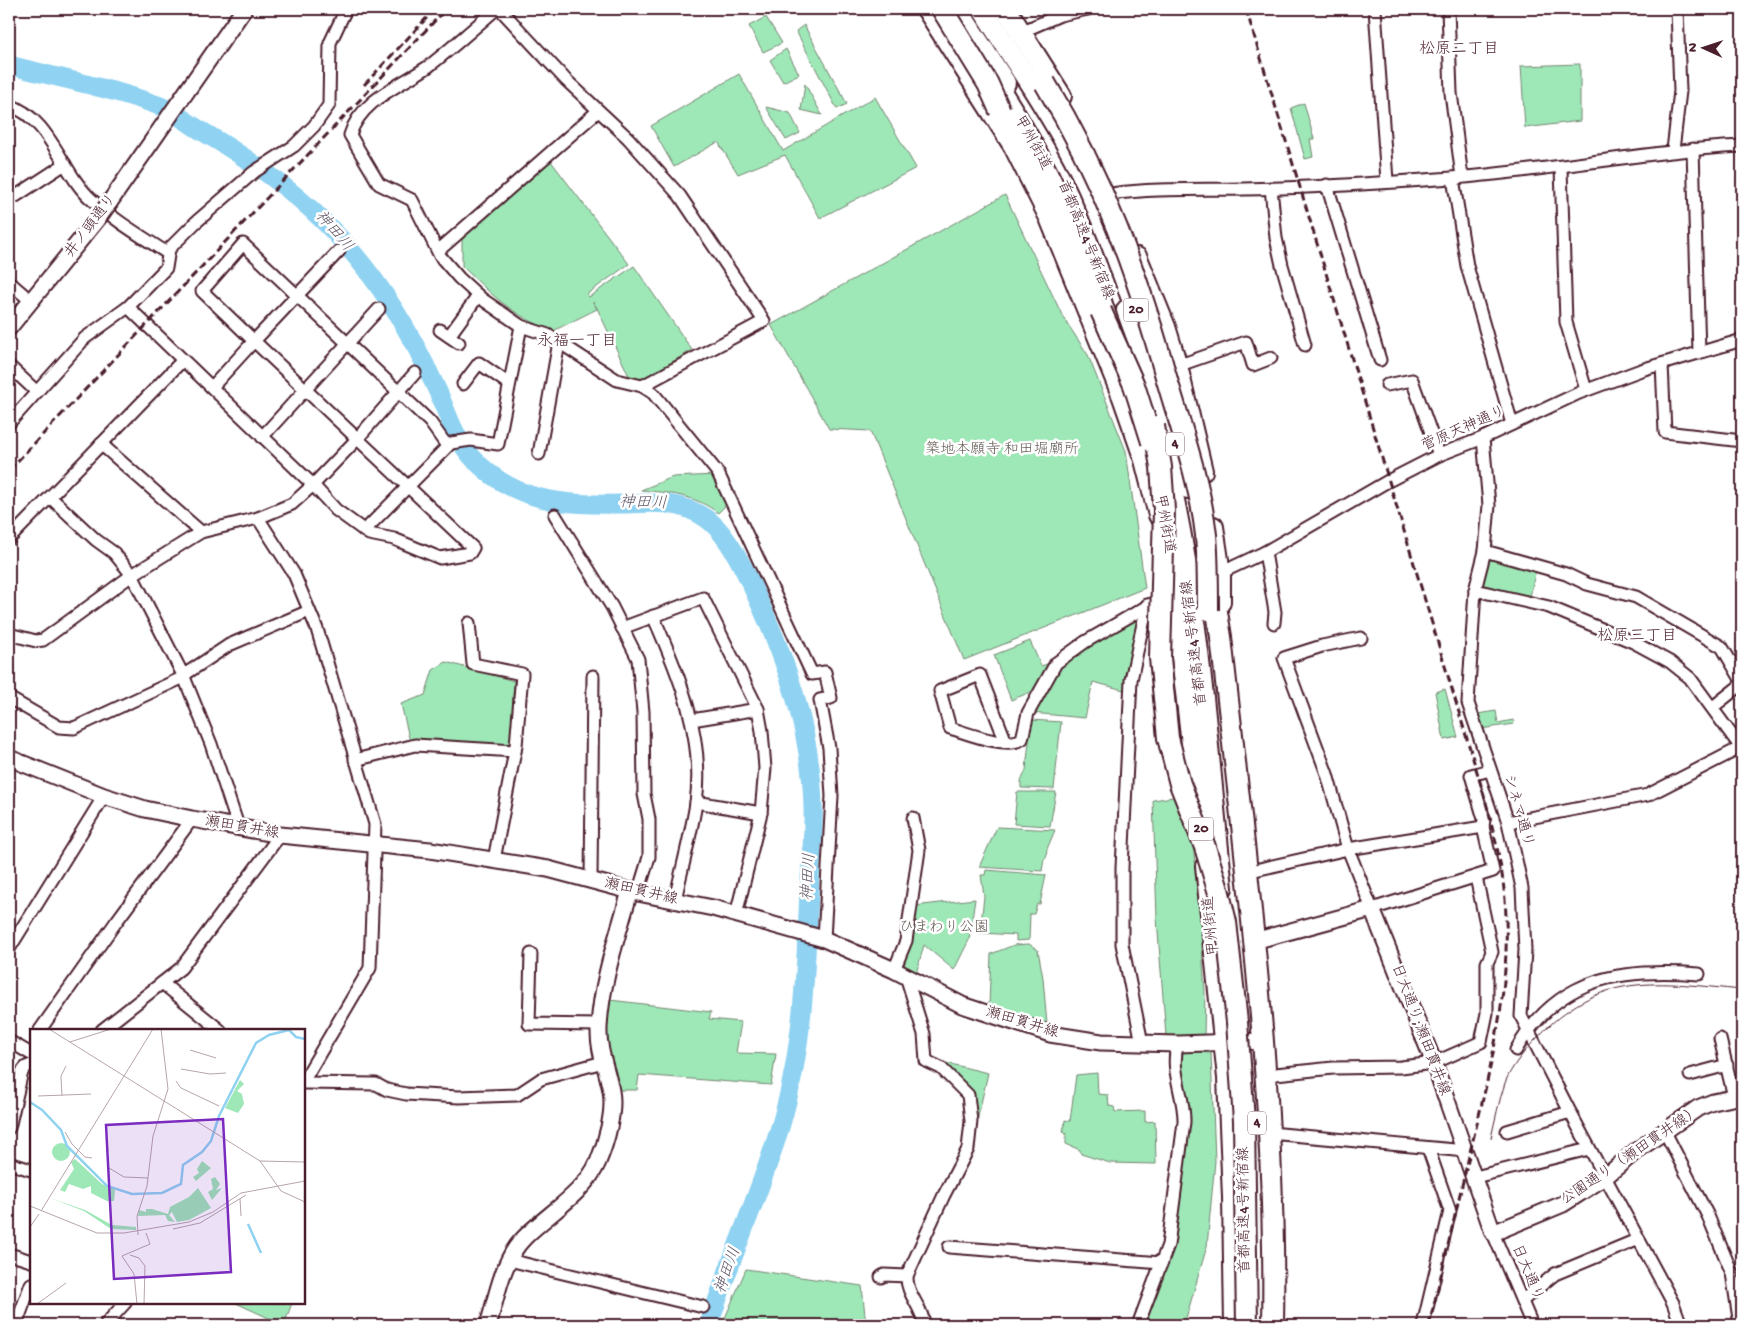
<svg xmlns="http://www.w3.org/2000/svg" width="1751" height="1334" font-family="'Gochi Hand','Klee One',sans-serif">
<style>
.green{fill:#9ee8b7;stroke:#748471}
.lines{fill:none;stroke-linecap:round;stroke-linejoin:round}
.river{stroke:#8fd2f1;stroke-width:19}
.street-casing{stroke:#4a1f2b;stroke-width:15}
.secondary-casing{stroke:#4a1f2b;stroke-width:19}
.highway-casing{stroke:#4a1f2b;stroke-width:24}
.street{stroke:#fff;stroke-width:11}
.secondary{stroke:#fff;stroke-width:15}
.highway{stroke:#fff;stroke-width:20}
.tram{stroke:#4a1f2b;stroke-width:1}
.rail{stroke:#4a1f2b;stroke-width:3;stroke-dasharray:8 4;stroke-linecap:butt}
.secondary-bridge-casing{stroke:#4a1f2b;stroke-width:19;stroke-linecap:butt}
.highway-bridge-casing{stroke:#4a1f2b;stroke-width:24;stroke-linecap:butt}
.secondary-bridge{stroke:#fff;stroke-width:15}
.highway-bridge{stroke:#fff;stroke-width:20}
.labels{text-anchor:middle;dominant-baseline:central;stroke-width:5;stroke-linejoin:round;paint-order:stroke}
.shield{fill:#fff;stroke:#80626b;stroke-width:1}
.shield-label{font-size:14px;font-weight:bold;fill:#4a1f2b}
.street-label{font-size:15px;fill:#4a1f2b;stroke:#fff}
.park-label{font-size:15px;fill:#635b55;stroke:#fff}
.neighbourhood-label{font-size:16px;fill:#4a1f2b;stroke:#fff}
.water-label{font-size:16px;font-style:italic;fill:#5f5566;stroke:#fff}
.inset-river{fill:none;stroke:#8fd2f1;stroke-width:2.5}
.inset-road{fill:none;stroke:#b7a5aa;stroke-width:1}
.view{fill:#7b2cbf;fill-opacity:0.15;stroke:#7b2cbf;stroke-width:2.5}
.inset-edge{fill:none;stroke:#4a1f2b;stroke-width:2.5}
</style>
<rect width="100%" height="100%" fill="#fff"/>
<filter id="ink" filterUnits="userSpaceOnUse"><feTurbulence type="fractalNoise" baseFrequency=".02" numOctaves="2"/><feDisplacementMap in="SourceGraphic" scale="10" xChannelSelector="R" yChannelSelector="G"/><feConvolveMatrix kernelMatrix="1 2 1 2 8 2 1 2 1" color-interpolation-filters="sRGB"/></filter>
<g filter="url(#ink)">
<g class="green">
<path d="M766 17 782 43 763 52 749 26Z"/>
<path d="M804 25 847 104 837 109 796 31Z"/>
<path d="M786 49 799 74 783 82 770 60Z"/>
<path d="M1580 64V121L1525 128 1521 66Z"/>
<path d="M739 74 783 151 875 97 916 168 820 218 785 155 738 174 718 142 674 167 651 126Z"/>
<path d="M805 84 822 115 801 110Z"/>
<path d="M1304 103 1314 139H1310L1313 157 1305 159 1291 108Z"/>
<path d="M766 107 790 113 800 133 786 140Z"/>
<path d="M550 160 629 264 587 294 589 297 634 266 692 350 640 381 629 376 597 308 593 302 597 309 553 331C512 315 494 297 462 266V239Z"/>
<path d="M1005 195 1063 317 1088 355 1126 451 1145 588 964 660 870 431 829 429 771 325Z"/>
<path d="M716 475 728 503 718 513C695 495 669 493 641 490L673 477Z"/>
<path d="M1489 558 1536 569 1530 597 1480 585Z"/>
<path d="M1155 603 1169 619 1198 891 1205 992 1204 1036H1166L1157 919 1153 800 1173 797Z"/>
<path d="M1139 613 1124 690 1093 682 1085 718 1032 713 1059 665Z"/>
<path d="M1030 641 1041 666 1050 663 1052 666 1033 691 1011 700 994 655Z"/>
<path d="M446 662 514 681 510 746 410 742 401 704 425 695 433 670Z"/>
<path d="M1445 689 1458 737 1444 740 1435 692Z"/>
<path d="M1496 711 1498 723 1513 720 1514 724 1481 729 1477 714Z"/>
<path d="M1031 720 1061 722 1054 789 1021 788V781L1026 770 1029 741 1026 740Z"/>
<path d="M1017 792H1056L1050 826 1014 824Z"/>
<path d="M997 827 1055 830 1047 849 1046 858 1044 859 1042 871 979 867Z"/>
<path d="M986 870 1046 875 1040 904H1037L1034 914H1030L1029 940 1016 941V935L980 933 984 896 981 875H985Z"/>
<path d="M975 899 969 940 954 970 924 945 916 974 904 967 914 906Z"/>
<path d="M1029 944 1038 950 1043 978 1047 1025 1038 1024 989 1006 991 954 1014 945Z"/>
<path d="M610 1000 711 1012 709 1019 741 1022 736 1053 776 1054 771 1085 639 1075 637 1090H618C605 1055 604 1036 610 1000Z"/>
<path d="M1182 1051 1211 1053 1215 1161 1207 1246 1184 1325H1144L1171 1246 1187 1120 1178 1057Z"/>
<path d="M946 1063 988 1073 977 1121H973L971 1094 943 1066Z"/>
<path d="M1097 1073 1098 1094 1108 1095 1109 1106 1114 1107 1115 1112 1145 1111V1122L1155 1121 1156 1164 1110 1163 1081 1154 1080 1150 1066 1144V1134L1063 1132 1065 1120 1070 1121 1076 1075Z"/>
<path d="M746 1269 862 1286 866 1325H722Z"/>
<path d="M236 1303H292L284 1325Z"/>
</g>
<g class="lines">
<path class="river" d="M9 65C59 78 111 88 160 106 176 112 190 125 205 133 285 180 344 230 394 309 411 336 426 365 439 394 448 415 455 438 471 456 513 503 564 505 623 504 653 503 680 500 707 519 732 537 752 586 765 615 792 676 812 740 813 808 814 843 809 878 808 913 805 988 801 1064 777 1137 757 1200 729 1262 709 1325"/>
<defs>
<g id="street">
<path d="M496 9C474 28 452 48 429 66 402 85 360 100 350 135L379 184 412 200 440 256 459 278 482 299 521 326 548 335 617 380 642 386 764 321 680 196 628 138 566 80 500 9"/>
<path d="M1375 9 1387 181"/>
<path d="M1448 9 1451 93 1462 177"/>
<path d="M1021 32 1060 15 1088 9"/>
<path d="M9 105C50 118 62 173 91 199 114 220 141 236 167 253"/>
<path d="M1693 149 1699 353"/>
<path d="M1673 150 1680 91 1677 9"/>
<path d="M1561 168 1566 322 1586 390"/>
<path d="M1453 178 1467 266 1512 424"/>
<path d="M1327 185 1380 360"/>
<path d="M1271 188 1276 238 1282 265 1305 345"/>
<path d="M1111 194C1156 188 1199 190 1244 189 1313 188 1383 183 1452 178 1549 171 1645 151 1742 146"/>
<path d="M16 196 65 164"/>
<path d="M438 251 598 111"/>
<path d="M9 282 31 301"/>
<path d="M128 307 313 485 336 510 369 534 394 539 440 558 470 553 473 548 254 341 339 251"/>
<path d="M440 330 459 343"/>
<path d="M449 336 478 296"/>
<path d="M1662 364 1665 432 1742 441"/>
<path d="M9 366 37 392"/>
<path d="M1177 366 1246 342 1253 365 1271 358"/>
<path d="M463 384 479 363 509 384"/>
<path d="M1387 385 1412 380 1439 455"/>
<path d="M642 386 653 393 718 473 812 674 825 672 831 698 820 700 829 748 832 796 824 939"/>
<path d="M212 387 254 341 202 291 243 244 430 422 447 446"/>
<path d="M9 423 85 338 128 307 166 268 169 249 195 223 254 172 294 146 314 126 329 105 330 43 346 9"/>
<path d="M262 437 379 309"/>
<path d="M1483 438 1489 505 1485 551 1475 590 1468 703 1508 822 1522 888 1525 950 1521 1016 1570 1112 1673 1303 1681 1325"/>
<path d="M101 444 201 532"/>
<path d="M539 454 559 342"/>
<path d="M50 497 96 540 114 553 132 575 184 677 211 744 239 829"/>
<path d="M555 515 612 607 638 659 643 712 644 794 649 819V857L638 893"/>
<path d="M258 518 294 574 317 629 375 824 370 968 304 1080"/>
<path d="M364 531 451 443 471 440 498 444 521 326"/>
<path d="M9 539 182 361"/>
<path d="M1485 551 1566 574 1587 584 1636 597 1722 647 1742 681"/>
<path d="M1265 552 1275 612 1274 623"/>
<path d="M1216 575 1265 552 1388 481 1439 455 1483 438 1579 393 1641 370 1742 340"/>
<path d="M1475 590 1549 607 1633 642 1670 662 1690 678 1742 749"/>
<path d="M653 616C679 674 705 737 696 803 691 835 682 868 675 900"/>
<path d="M469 623 473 664 522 674 516 746 494 860"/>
<path d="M622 628 703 598 758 709 762 731 765 768 761 813 736 915"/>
<path d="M9 634 36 641 43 640 132 575 201 532 258 518 292 504 313 485 357 439 415 373"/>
<path d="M1361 638 1322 646 1284 658 1327 774 1348 849 1372 909 1493 871 1483 827 1484 819 1471 775 1490 770"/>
<path d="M9 698 59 727 74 728 184 677 187 673 229 645 309 611"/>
<path d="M1713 707 1742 684"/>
<path d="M692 720 758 709"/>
<path d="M1006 742 980 675 940 691 950 728C967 733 1006 749 1022 739L1028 713 1056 663 1085 642 1165 596"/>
<path d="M355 760 415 745 515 751"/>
<path d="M696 802 761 813"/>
<path d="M1508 822 1648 795 1742 747"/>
<path d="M1246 872 1348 849 1483 827"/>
<path d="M591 881 593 676"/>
<path d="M9 949 104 796"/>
<path d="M531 954 529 1024 599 1025"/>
<path d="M894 970 906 941 919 850 913 818"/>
<path d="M906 976 924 1034 926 1061 941 1068 968 1095 971 1121 968 1149 944 1195 907 1276C906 1295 923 1307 924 1325"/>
<path d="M162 983 220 1030"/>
<path d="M40 1030 116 922 192 819"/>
<path d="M102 1030 181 968 280 835"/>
<path d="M1720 1039 1734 1097"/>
<path d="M9 1041 31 1054"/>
<path d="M1142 1043 1122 944V868L1131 680 1147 605"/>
<path d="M1516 1050C1558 976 1622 968 1699 974"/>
<path d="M1266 1075 1333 1068 1401 1067 1434 1063 1481 1042 1487 1013V963L1492 952 1476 877"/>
<path d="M1690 1075 1727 1065"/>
<path d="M304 1083 376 1084 387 1090 406 1094 459 1097 517 1095 541 1079 603 1062"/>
<path d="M9 1128 22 1072 26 1067 31 1065"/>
<path d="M1664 1130 1708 1216 1732 1273 1740 1325"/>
<path d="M1507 1131 1570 1112"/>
<path d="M1270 1133 1466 1151"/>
<path d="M9 1163 31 1170"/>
<path d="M1475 1177 1589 1149"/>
<path d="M1493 1233 1532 1325"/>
<path d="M949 1247 1162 1263"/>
<path d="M9 1254 31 1261"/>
<path d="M509 1260 703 1307"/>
<path d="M881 1277 884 1275 907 1276"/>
<path d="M1523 1300 1555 1274 1639 1239"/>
<path d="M16 1325 31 1284"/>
<path d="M105 1325 125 1303"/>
<path d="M1138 1325 1168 1245 1184 1122C1185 1096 1169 1069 1178 1044"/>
<path d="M1423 1325 1450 1211 1428 1148"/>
</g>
<g id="secondary">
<path d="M109 203 244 9"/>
<path d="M9 328 99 217"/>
<path d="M9 758 104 796 145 809 192 819 280 835 430 850 548 869 638 893 713 908 824 939 894 970 962 1005 1050 1034 1101 1042 1178 1044 1264 1041"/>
<path d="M1254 941 1372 909 1434 1063 1493 1233 1563 1204 1605 1177 1636 1151 1698 1108 1713 1102 1742 1096"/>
<path d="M488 1325C497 1297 502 1260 524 1238 547 1214 584 1194 598 1162 606 1143 615 1112 611 1091 607 1069 598 1051 599 1028 601 982 618 935 630 891"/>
</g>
<g id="highway">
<path d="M927 9 1014 146 1050 218 1123 397 1145 460 1159 515"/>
<path d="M957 9 1005 83"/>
<path d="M983 9C1013 59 1047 106 1074 158 1101 211 1120 267 1141 323"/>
<path d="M1006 9 1061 96"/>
<path d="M990 75C1043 154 1081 237 1110 328"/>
<path d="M1137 258 1165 327 1177 366 1202 471"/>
<path d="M1127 310 1167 420 1188 488"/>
<path d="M1167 468C1199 605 1207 748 1222 888"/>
<path d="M1213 527 1220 573V602"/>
<path d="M1169 546 1202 830"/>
<path d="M1213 587 1221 637C1246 865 1277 1095 1273 1325"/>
<path d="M1206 866 1228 1078 1233 1197 1235 1325"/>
</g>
</defs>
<use href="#street" class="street-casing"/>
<use href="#secondary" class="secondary-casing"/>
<use href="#highway" class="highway-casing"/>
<use href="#street" class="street"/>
<use href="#secondary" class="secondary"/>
<use href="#highway" class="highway"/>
<path class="tram" d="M1491 1138C1495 1120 1499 1101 1505 1083 1511 1067 1524 1052 1535 1040 1599 970 1657 982 1742 990"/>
<g class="rail">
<path d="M1246 9 1484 795C1495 836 1505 876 1506 918 1509 998 1489 1075 1470 1152 1456 1210 1443 1268 1429 1325"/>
<path d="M364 85 435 9"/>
<path d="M9 470 446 9"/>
</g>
<defs>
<path id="secondary-bridge" d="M99 217 109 203"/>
<g id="highway-bridge">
<path d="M942 9 988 84 1000 111"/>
<path d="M1045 83C1103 178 1137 273 1167 380 1182 431 1200 482 1206 535 1208 560 1208 585 1208 610"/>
<path d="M1101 311 1134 385 1152 442"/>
<path d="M1154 426 1161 467 1164 510 1160 658 1168 738 1180 784 1205 847 1219 893 1226 922 1237 1022 1244 1121 1247 1325"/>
</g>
</defs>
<use href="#secondary-bridge" class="secondary-bridge-casing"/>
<use href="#highway-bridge" class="highway-bridge-casing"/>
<use href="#secondary-bridge" class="secondary-bridge"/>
<use href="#highway-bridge" class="highway-bridge"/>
</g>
</g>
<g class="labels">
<g class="shield">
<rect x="1123.5" y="298.5" width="25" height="23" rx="4"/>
<rect x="1166" y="432.5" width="18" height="23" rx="4"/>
<rect x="1188.5" y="817.5" width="25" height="23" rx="4"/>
<rect x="1248" y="1111.5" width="18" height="23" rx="4"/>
</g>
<g class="shield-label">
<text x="1136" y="310">20</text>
<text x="1175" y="444">4</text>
<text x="1201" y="829">20</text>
<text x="1257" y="1123">4</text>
</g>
<g class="street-label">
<text transform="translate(1032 143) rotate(61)">甲州街道</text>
<text transform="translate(91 226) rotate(-53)">井ノ頭通り</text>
<text transform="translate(1085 240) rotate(68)">首都高速4号新宿線</text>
<text transform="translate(1464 429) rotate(-24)">菅原天神通り</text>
<text transform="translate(1164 524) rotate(80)">甲州街道</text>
<text transform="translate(1195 643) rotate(-97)">首都高速4号新宿線</text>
<text transform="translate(1518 811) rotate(74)">シネマ通り</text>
<text transform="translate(242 828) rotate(10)">瀬田貫井線</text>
<text transform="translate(641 892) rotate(13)">瀬田貫井線</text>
<text transform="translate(1212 926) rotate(-96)">甲州街道</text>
<text transform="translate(1022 1023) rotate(17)">瀬田貫井線</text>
<text transform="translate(1420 1030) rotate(69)">日大通り;瀬田貫井線</text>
<text transform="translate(1631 1156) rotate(-34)">公園通り（瀬田貫井線）</text>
<text transform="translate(1245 1210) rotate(-91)">首都高速4号新宿線</text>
<text transform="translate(1527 1273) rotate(67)">日大通り</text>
</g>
<g class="park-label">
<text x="1002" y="450">築地本願寺 和田堀廟所</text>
<text x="944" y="928">ひまわり公園</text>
</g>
<g class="neighbourhood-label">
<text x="1459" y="50">松原二丁目</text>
<text x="577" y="342">永福一丁目</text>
<text x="1637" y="637">松原三丁目</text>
</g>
<g class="water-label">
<text transform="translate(333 232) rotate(49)">神田川</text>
<text transform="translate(643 504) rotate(2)">神田川</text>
<text transform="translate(810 877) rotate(-87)">神田川</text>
<text transform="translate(729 1271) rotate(-70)">神田川</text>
</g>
</g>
<g transform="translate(30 1029)">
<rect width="275" height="275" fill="#fff"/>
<path d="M210 51 214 55 207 62 212 65 214 75 208 84 195 79ZM22 123a9 9 0 1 1 18 0a9 9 0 1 1-18 0ZM45 130 72 155 85 161 84 172H77L61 164V157L53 160 39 155 35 163 30 161 44 140 41 133ZM172 132 181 139 166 152 163 148 169 144 167 140ZM185 148 190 155 186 161 192 159 182 171 178 163 183 160 181 150ZM168 159 181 179 159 191 147 193 142 183 139 186 145 193 138 192 135 186 108 187 109 181 116 183V180H122L138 185 140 178 159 168ZM20 169 55 181 82 196 106 198V201L81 200 54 182Z" fill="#9ee8b7"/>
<path class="inset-river" d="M0 73 12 81 31 101 37 117 77 157 102 165 132 164 151 155 153 136 172 123 181 112 189 87 226 14 239 6 259 1 266 8 275 10M218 195 231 224"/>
<path class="inset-road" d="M19 0 230 132 251 162 275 173M40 13 81 0M160 21 186 29M151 40 180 45 196 44M146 52 151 59 189 77M8 67 61 65M32 67 31 47 36 37M35 103 42 115 55 128 62 129M230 132 275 133M79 139 94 148 118 149M210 170 211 187M0 177 67 204H94L159 193 183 183 211 164 275 152M11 182 123 0M0 198 9 185M143 200 170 194 216 166M108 206 107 187 117 157 123 107 138 60 131 0M100 226 109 229 115 237 114 275M7 275 36 254M107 275 104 245 92 227 120 215 116 204"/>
<path class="view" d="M193 90 201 243 84 250 76 96Z"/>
<rect width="275" height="275" class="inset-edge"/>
</g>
<rect width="1751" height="1334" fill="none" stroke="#fff" stroke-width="30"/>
<rect x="15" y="15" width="1721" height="1304" fill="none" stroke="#4a1f2b" stroke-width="2" filter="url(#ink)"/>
<g transform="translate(1704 48) rotate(273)" stroke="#ffffff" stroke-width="4" paint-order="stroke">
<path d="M0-4L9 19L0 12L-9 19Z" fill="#4a1f2b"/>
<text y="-8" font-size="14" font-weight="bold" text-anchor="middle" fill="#4a1f2b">N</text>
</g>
</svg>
